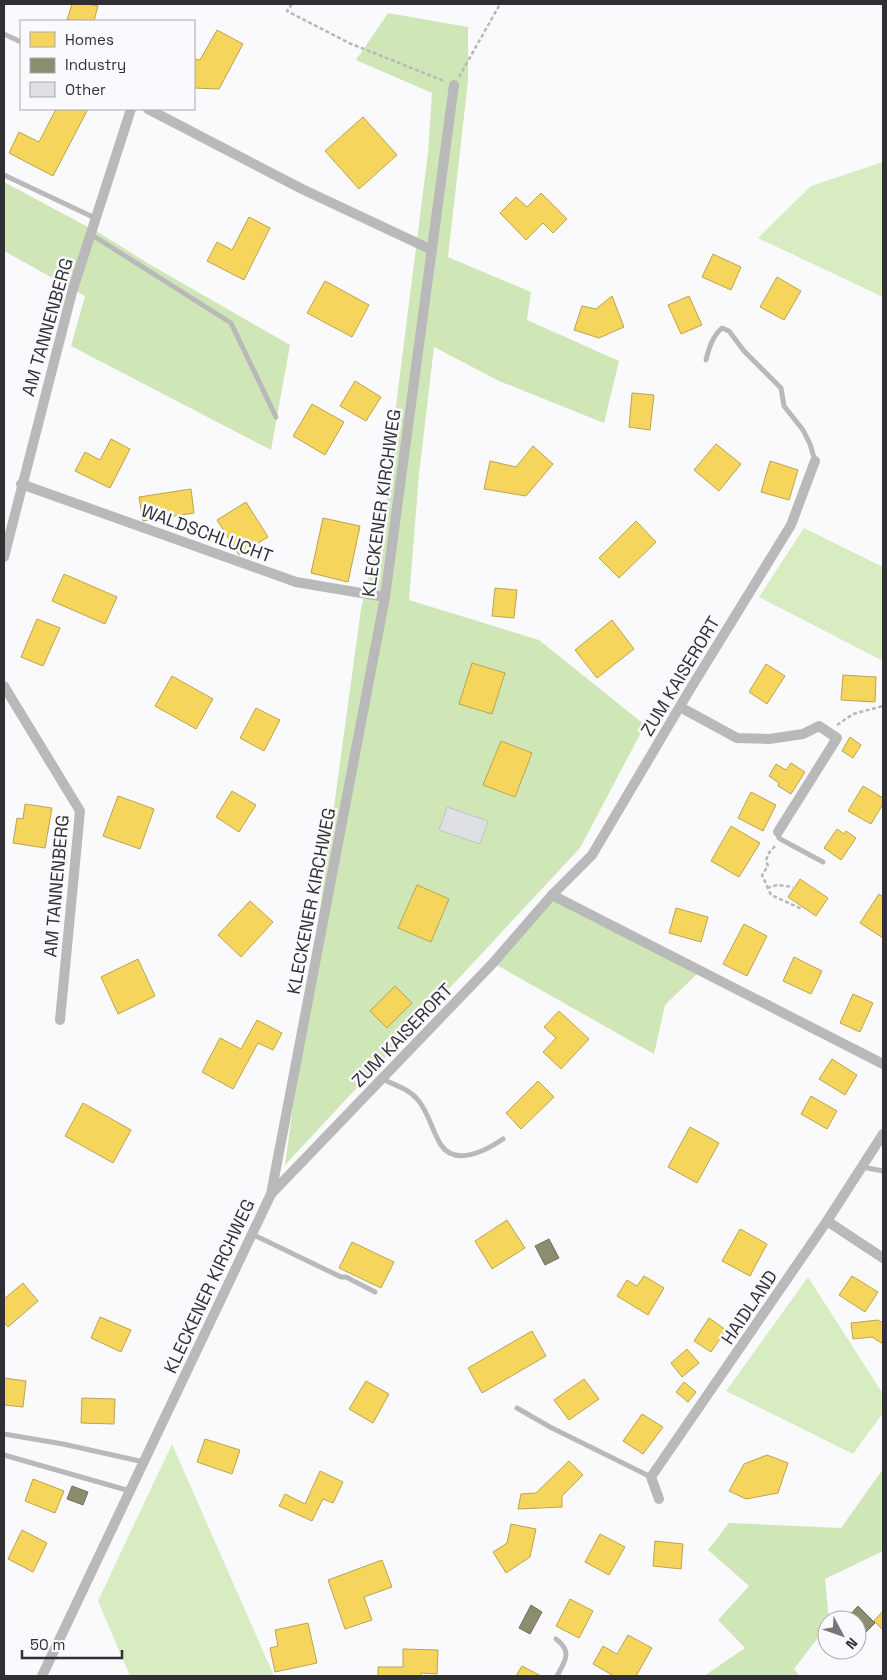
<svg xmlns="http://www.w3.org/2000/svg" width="887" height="1680" font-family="'Space Grotesk',sans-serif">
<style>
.green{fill:#d7ecc1}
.forest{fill:#cfe7b6}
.homes{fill:#f6d55c;stroke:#bba450}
.industry{fill:#8c8c6e;stroke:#70705d}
.building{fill:#dfe0e3;stroke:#c2c2c5}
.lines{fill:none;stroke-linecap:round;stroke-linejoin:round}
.path{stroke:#b9b8b8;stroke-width:2.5;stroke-dasharray:4 2.5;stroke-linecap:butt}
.lane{stroke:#bab9ba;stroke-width:5}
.street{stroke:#bab9ba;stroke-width:10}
.labels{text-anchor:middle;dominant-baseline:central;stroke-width:5;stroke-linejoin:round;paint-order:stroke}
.street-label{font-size:18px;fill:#303034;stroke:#f9f9fe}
</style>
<rect width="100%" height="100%" fill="#fafafd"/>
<g class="green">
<path d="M883 162V297L758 238 811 186Z"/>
<path d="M804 528 883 567V661L759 597Z"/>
<path d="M808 1277 883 1394V1413L853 1454 726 1391Z"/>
<path d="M172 1444 274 1676H130L98 1601Z"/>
</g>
<g class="forest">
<path d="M388 13 468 27V81L448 257 531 292 527 320 619 361 604 423 499 381 434 347 419 474 409 600 539 640 645 725 580 848 285 1165 361 609 387 503 390 453 428 153 432 93 356 60Z"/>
<path d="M4 182 101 234 149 264 290 345 271 450 71 346 85 296 4 251Z"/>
<path d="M552 895 701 970 665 1005 654 1054 493 963Z"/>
<path d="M883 1469V1551L825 1579 829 1620H827V1626L794 1669 800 1676H704L745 1648 718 1620 749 1586 708 1550 729 1523 841 1528Z"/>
</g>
<g class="homes">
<path d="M72 4H89L98 6 94 21 67 20Z"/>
<path d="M217 30 243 44 219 89 194 88V59L200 60Z"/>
<path d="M56 109H88L53 176 9 153 19 132 39 142Z"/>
<path d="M363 117 397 155 359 189 325 151Z"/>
<path d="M541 193 567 219 553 233 543 223 526 240 500 213 516 197 527 207Z"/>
<path d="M249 217 270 228 244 280 207 261 217 242 232 250Z"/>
<path d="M713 254 741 267 731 290 702 277Z"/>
<path d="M777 277 801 291 784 320 760 307Z"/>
<path d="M325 281 369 305 352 337 307 313Z"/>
<path d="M612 296 624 327 599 338 574 330 582 306 596 309Z"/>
<path d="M689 296 702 325 681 334 668 305Z"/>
<path d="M355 381 381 397 366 421 340 406Z"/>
<path d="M632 393 654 395 650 430 629 427Z"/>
<path d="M312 404 344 422 325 455 293 436Z"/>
<path d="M111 439 130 449 110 488 75 471 85 452 100 460Z"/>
<path d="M716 444 741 464 719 491 694 470Z"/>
<path d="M533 446 553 464 526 496 484 489 490 461 516 467Z"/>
<path d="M770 461 798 470 789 500 761 492Z"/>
<path d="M191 489 194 513 143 521 139 497Z"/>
<path d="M246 502 268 537 239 555 217 520Z"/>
<path d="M323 518 360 526 348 582 311 573Z"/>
<path d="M636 521 656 542 619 578 599 558Z"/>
<path d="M64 574 117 597 105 624 52 601Z"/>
<path d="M495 588 517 590 514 618 492 616Z"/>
<path d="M37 619 60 628 43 666 21 657Z"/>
<path d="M612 620 634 649 597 678 575 650Z"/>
<path d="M472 663 505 673 492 714 459 704Z"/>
<path d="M766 664 785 676 767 704 749 692Z"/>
<path d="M843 675 876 677 875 702 841 700Z"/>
<path d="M172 676 213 699 196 729 155 706Z"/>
<path d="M256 708 280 720 264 751 240 738Z"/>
<path d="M850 737 861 745 853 758 842 751Z"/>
<path d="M501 741 532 753 515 797 483 785Z"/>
<path d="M791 763 805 772 791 794 778 786 779 783 769 776 776 764 786 770Z"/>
<path d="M863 786 883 798V804L871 824 848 811Z"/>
<path d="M232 791 256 805 239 832 216 817Z"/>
<path d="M751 792 776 805 763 831 738 818Z"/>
<path d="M118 796 154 809 140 849 103 836Z"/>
<path d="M25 804 52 808 45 848 13 843 17 818 23 819Z"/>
<path d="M731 826 760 843 739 877 711 861Z"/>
<path d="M837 829 844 834 846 831 856 838 841 860 824 848Z"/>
<path d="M800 879 828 898 816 916 788 897Z"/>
<path d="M417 885 449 899 431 942 398 928Z"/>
<path d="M879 894 883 897V938L860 923Z"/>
<path d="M250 901 273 922 241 957 218 935Z"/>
<path d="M676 908 708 917 701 942 669 933Z"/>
<path d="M744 924 767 936 747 976 723 964Z"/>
<path d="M794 957 822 971 811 994 783 981Z"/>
<path d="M138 959 155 996 118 1014 101 977Z"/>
<path d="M395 986 412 1003 387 1028 370 1011Z"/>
<path d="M853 994 873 1003 860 1032 840 1023Z"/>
<path d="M559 1011 589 1039 561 1069 543 1052 556 1038 544 1027Z"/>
<path d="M257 1020 282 1033 273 1050 258 1043 233 1089 202 1072 220 1038 241 1049Z"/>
<path d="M832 1059 857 1075 845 1095 819 1079Z"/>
<path d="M538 1081 554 1097 521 1129 506 1113Z"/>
<path d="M811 1096 837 1111 827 1129 801 1114Z"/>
<path d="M83 1103 131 1130 113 1163 65 1136Z"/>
<path d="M690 1127 719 1143 697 1183 668 1167Z"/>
<path d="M507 1220 525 1248 492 1269 475 1241Z"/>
<path d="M740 1229 767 1244 750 1276 722 1261Z"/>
<path d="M352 1242 394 1262 381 1288 339 1268Z"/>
<path d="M644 1276 664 1288 648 1315 617 1296 627 1280 637 1286Z"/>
<path d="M852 1276 878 1292 865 1312 839 1295Z"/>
<path d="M23 1283 38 1301 8 1327 4 1322V1299Z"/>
<path d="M100 1317 131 1330 121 1352 91 1338Z"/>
<path d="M709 1318 726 1330 711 1352 694 1341Z"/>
<path d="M878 1320 883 1323V1344L872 1337 853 1339 851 1323Z"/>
<path d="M532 1331 546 1356 482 1393 468 1368Z"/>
<path d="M687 1349 699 1363 682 1377 671 1363Z"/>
<path d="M4 1378 26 1381 23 1407 4 1405Z"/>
<path d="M584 1379 599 1399 569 1420 554 1400Z"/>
<path d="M366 1381 389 1394 373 1423 349 1409Z"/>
<path d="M684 1382 696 1392 688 1402 676 1392Z"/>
<path d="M82 1398 115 1399 114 1424 81 1423Z"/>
<path d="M642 1414 663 1427 643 1454 623 1441Z"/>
<path d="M205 1439 240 1450 232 1474 197 1462Z"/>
<path d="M767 1455 788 1463 778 1493 746 1499 729 1491 744 1464Z"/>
<path d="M569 1461 583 1475 562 1496V1507L518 1509 521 1494 536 1493Z"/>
<path d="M320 1471 343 1482 333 1503 323 1499 312 1521 279 1506 285 1494 305 1504Z"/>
<path d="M33 1479 64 1491 55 1513 25 1501Z"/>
<path d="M511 1524 536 1529 530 1557 506 1573 493 1552 507 1543Z"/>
<path d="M22 1530 47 1543 33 1572 8 1559Z"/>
<path d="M600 1534 625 1547 609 1575 585 1562Z"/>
<path d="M655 1541 683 1544 681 1569 653 1566Z"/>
<path d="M382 1560 392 1587 364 1597 372 1620 345 1629 328 1580Z"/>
<path d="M570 1599 593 1611 579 1638 556 1626Z"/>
<path d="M883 1611V1630L874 1621Z"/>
<path d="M308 1623 317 1663 275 1672 270 1648 278 1646 275 1630Z"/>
<path d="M628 1635 652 1648 636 1676H614L593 1664 603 1646 617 1654Z"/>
<path d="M403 1649 438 1650 437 1674 421 1673V1676H378V1667H403Z"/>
<path d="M522 1666 541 1676H516Z"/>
</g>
<g class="industry">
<path d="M549 1239 559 1258 545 1265 535 1246Z"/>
<path d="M72 1486 88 1492 83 1505 67 1499Z"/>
<path d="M531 1605 542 1612 530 1634 519 1628Z"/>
<path d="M858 1606 875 1623 865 1633 857 1625V1620H851L848 1617Z"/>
</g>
<path class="building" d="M447 807 488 821 480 844 439 830Z"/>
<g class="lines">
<g class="path">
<path d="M292 4 287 11 349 43 444 81"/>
<path d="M459 77 500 4"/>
<path d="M837 725 853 714 883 706"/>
<path d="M775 846 768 854 766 861 768 866 762 875 771 895 802 909"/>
<path d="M767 888 777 885 793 887"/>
</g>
<g class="lane">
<path d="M4 34 21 42"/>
<path d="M4 175 95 218"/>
<path d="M91 238 92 235 231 323 276 417"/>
<path d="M706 360C709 348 712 337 722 328L729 331 744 351 781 388 784 406 803 430 810 444 815 461"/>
<path d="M778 832 779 838 782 840 823 862"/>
<path d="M382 1079C395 1085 409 1089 418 1100 429 1113 432 1131 441 1145 456 1167 487 1150 503 1139"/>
<path d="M862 1167 883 1171"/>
<path d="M252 1234 341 1277H346L375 1292"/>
<path d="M517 1408 550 1427 651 1477"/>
<path d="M4 1434 63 1444 144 1462"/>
<path d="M4 1455 130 1491"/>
<path d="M556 1639C573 1652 565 1661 557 1676"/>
</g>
<g class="street">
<path d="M148 109 302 189 432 250"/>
<path d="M21 484 296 582 385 597"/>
<path d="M4 557 72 292 131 109"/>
<path d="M4 686 80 811 60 1020"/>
<path d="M680 707 737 738 769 739 803 734 819 726 837 738 778 832"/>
<path d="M552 895 883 1064"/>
<path d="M272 1193 493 963 552 895 592 855 689 691 791 525 815 461"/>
<path d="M827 1221 883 1258"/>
<path d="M659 1499 651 1477 827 1221 883 1134"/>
<path d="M42 1676 271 1194 385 597 454 85"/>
</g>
</g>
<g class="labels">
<g class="street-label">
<text transform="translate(47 327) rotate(-74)">AM TANNENBERG</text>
<text transform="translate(381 503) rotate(-82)">KLECKENER KIRCHWEG</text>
<text transform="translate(207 533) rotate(20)">WALDSCHLUCHT</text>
<text transform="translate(680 676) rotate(-59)">ZUM KAISERORT</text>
<text transform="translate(56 886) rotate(-85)">AM TANNENBERG</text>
<text transform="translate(311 901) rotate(-79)">KLECKENER KIRCHWEG</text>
<text transform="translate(402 1035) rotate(-46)">ZUM KAISERORT</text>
<text transform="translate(209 1286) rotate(-65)">KLECKENER KIRCHWEG</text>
<text transform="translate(749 1307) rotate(-56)">HAIDLAND</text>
</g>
</g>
<rect width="887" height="1680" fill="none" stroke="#303034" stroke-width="10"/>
<rect x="20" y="20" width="175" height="90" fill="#f9f9fe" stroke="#a9a9ad"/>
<rect x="30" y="32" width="25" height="15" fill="#f6d55c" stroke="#a9a9ad"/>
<text x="65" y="45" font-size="15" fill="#303034">Homes</text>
<rect x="30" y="58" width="25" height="15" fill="#8c8c6e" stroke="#a9a9ad"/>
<text x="65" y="70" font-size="15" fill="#303034">Industry</text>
<rect x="30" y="82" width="25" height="15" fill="#dfe0e3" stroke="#a9a9ad"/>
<text x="65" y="95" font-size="15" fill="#303034">Other</text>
<g transform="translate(842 1635) rotate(131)"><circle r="24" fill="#f9f9fe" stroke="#a9a9ad"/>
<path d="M0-4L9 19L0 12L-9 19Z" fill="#77777a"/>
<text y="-8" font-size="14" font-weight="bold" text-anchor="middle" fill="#303034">N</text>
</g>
<path d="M22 1650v8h100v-8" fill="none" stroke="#303034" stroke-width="2.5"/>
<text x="30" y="1650" font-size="15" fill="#303034" stroke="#f9f9fe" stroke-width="4" paint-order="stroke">50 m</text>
</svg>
